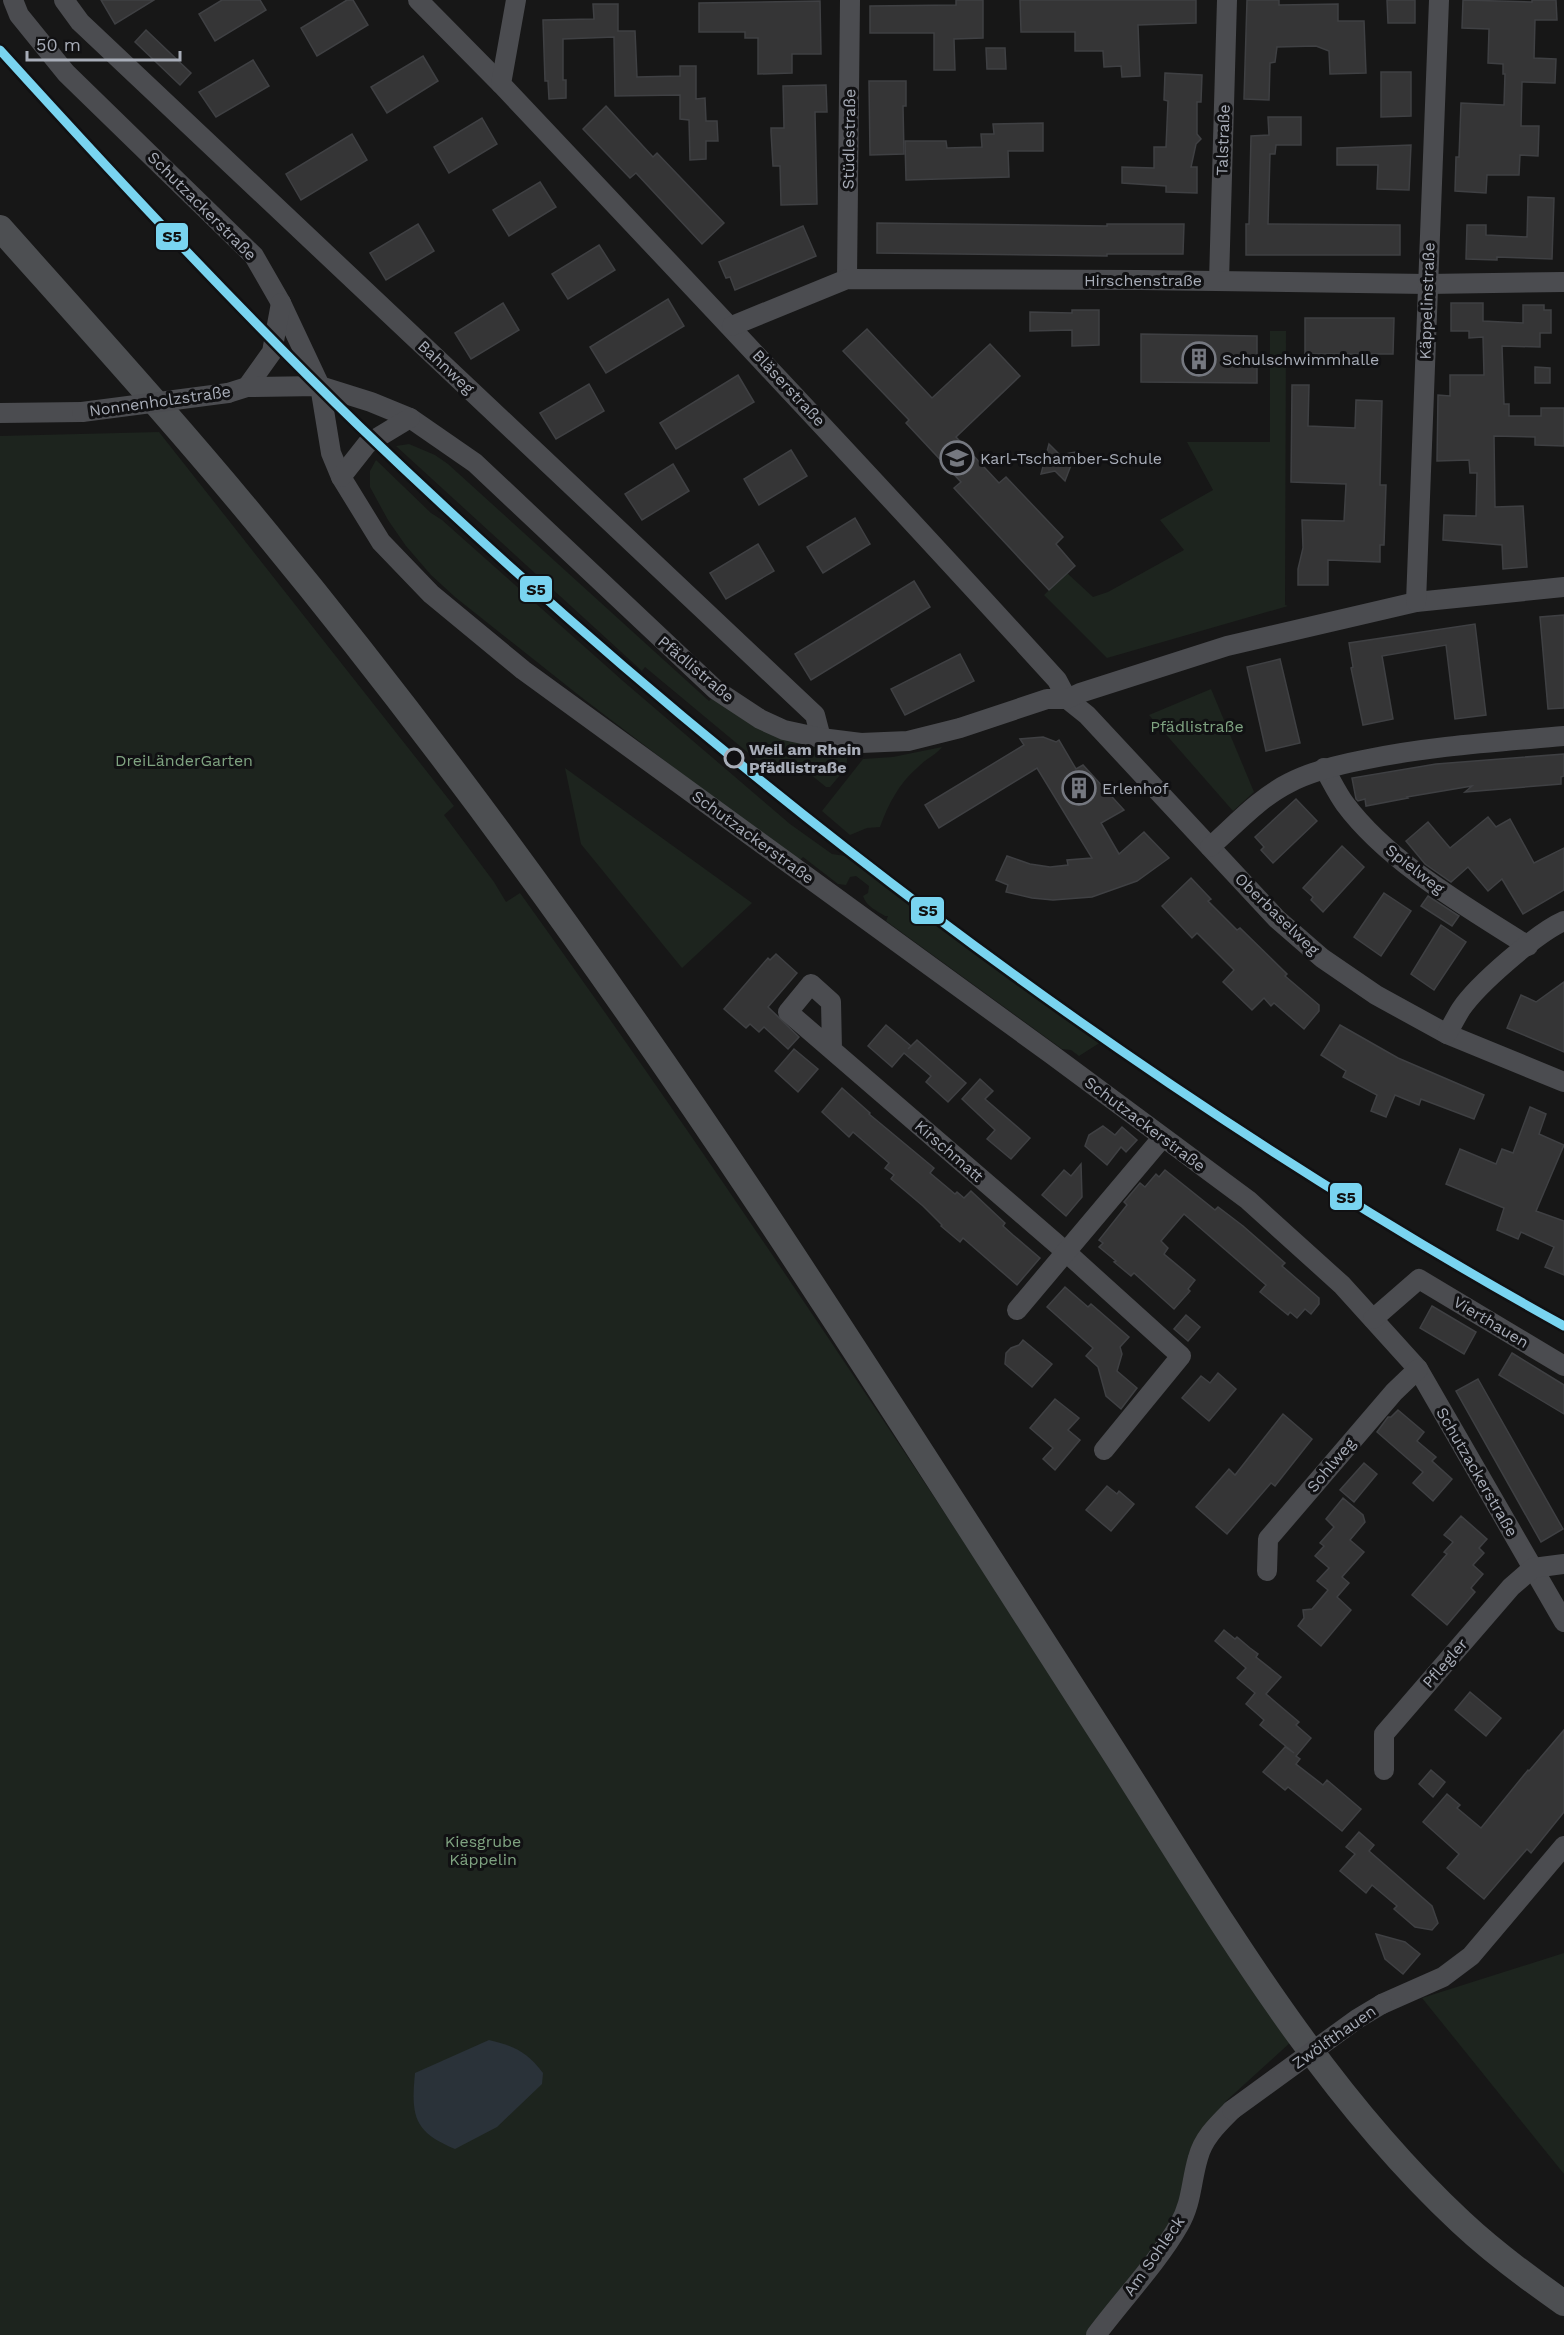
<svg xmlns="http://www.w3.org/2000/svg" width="1564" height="2335" font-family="'Work Sans',sans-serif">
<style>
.green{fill:#1d241e}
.water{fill:#2a3239}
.building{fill:#353536;stroke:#3f4043;stroke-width:1.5}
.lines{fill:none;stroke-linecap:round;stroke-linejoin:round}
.minor{stroke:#4b4c50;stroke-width:20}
.major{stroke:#4d4f52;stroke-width:26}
.minor-bridge{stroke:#4b4c50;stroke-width:20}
.rail-1-casing{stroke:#111113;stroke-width:14}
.rail-1{stroke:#79d4f0;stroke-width:9}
.stop-dot{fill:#111113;stroke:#a8adb8;stroke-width:3}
.labels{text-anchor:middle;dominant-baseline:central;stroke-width:6;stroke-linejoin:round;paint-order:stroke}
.street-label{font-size:16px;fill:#a8adb8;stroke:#111113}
.poi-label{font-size:16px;fill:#a8adb8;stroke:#111113;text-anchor:start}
.park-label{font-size:16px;fill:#7fa381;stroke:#111113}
.stop-label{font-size:16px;font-weight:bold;fill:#a8adb8;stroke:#111113;text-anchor:start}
.line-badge{stroke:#111113;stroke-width:2}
.pale-badge-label{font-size:16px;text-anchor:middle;font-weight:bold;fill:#111}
</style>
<rect width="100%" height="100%" fill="#171717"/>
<g class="green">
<path d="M1270 331H1286L1285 605 1288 606 1107 658 1044 595 1067 573 1093 597 1108 592 1184 550 1160 520 1213 490 1187 442H1270Z"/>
<path d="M159 432 454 806 444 815 494 882 506 902 520 893C790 1268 1038 1656 1291 2042L1225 2102 1232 2110 1219 2122 1191 2197 1096 2335H0V436Z"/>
<path d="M409 444 435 455 448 464 709 701 714 696 796 742 812 747 848 752 846 768 830 787H826L794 761H790L776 776 645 667 642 671 396 446Z"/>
<path d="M376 460 431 513 442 520 623 681 790 824 832 854 845 856 1101 1042 1079 1056 1071 1050 1062 1049 886 921 888 916H885C877 911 866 906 863 896L868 893 869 886 856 876 850 877 846 885 838 884 803 857 798 862 581 697 455 597 431 575 406 546 388 520 370 487V471Z"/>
<path d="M1211 689 1254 792 1233 811 1149 715Z"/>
<path d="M942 747C936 755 924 760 917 768 899 783 888 805 880 827L867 828 850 835 822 811 863 759 893 757Z"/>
<path d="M565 768 752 903 682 968 581 844Z"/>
<path d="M1564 1953V2174L1422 1998Z"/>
</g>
<path class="water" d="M489 2040C514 2046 527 2052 543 2073L542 2084 497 2127 455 2149C413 2132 411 2115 415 2073Z"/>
<g class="building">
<path d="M101 0H154L115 24Z"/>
<path d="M222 0H260L266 10 215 41 199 14Z"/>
<path d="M347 0H353L368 25 317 56 301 28Z"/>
<path d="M956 0H983V38L954 39 955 70H934V33H870V6L956 5Z"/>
<path d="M1020 0H1196V23L1138 25 1140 76 1122 77 1121 66 1104 67 1103 51H1075V32H1021Z"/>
<path d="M1247 0H1279V5L1338 4V21H1364L1366 73 1330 74 1329 51 1316 46 1277 47 1275 62 1270 63 1269 100 1244 99Z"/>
<path d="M1387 0H1415V23H1388Z"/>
<path d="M1463 0 1532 2V0H1556L1557 20H1535L1534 58 1556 59 1555 83 1522 82 1521 126H1539L1538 156 1520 155 1519 175H1487L1486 193 1455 191 1456 157H1459L1461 103 1504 105 1505 74H1503V64L1488 63 1489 29 1462 28Z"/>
<path d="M820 1 821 54H792V73L758 74V38H745V32H699V3Z"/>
<path d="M593 4H618V31H635L637 77 680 76V66H696V99L705 98 706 121H717L718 141H706V159L690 160 689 120 680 119V95L615 96 614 37 563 39V80H566V98L549 99 548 81H545L543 20 594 19Z"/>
<path d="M146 30 191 73 180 85 135 42Z"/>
<path d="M986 48H1005L1006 69H987Z"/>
<path d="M423 56 438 81 387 113 371 87Z"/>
<path d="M253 60 269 86 216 117 199 92Z"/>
<path d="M1381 72H1411V116L1381 117Z"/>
<path d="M1165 73 1202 75 1201 102H1197V134L1201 139 1196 144 1191 167H1197V193L1166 192V186L1122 183V167L1154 168V147H1166L1168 101 1164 100Z"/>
<path d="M869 81H906V106H903L904 154 870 155Z"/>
<path d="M826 85 827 112H815L817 204 781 205 780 166H773L771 132V128H784L783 86Z"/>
<path d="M606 106 653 157 657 153 724 223 702 244 636 173 630 178 583 129Z"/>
<path d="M1268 117H1301V145H1276L1275 154H1270L1268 224 1400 225V255H1246V224H1249L1251 136 1269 135Z"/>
<path d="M482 118 497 144 449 173 434 147Z"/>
<path d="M1043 123V151H1008L1009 177 906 180 905 141H946L947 148 982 147 981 134H994L993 124Z"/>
<path d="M352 134 367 160 301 200 286 174Z"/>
<path d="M1411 145 1409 190 1377 189 1378 165H1337V148Z"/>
<path d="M540 182 556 207 509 236 493 210Z"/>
<path d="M1528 197 1554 198 1552 259 1497 257V260L1466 259 1467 225H1486V235L1527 237Z"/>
<path d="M877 223 1107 226V224H1184L1183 254H1107V256L877 253Z"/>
<path d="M418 224 434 251 386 280 370 253Z"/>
<path d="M803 226 816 256 735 290 730 277 726 278 719 262Z"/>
<path d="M599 245 615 270 568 299 552 274Z"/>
<path d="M668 299 684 326 606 373 590 347Z"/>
<path d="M503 303 519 330 471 359 455 333Z"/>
<path d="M1451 303H1483V321L1523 323V305H1544V310H1551V333H1540V347L1502 346 1504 404H1509V416H1541V408H1564V446L1535 445V437L1494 436 1495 507 1523 506 1527 567 1503 569 1502 545 1443 540 1444 515 1476 516 1477 473H1470L1469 460 1437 461 1438 395 1450 396V375H1484L1483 337 1469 338V331H1451Z"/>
<path d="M1072 310H1099V345L1072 346V330L1030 331V312L1072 313Z"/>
<path d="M1305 318H1394L1393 354H1305Z"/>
<path d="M867 329 932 398 990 344 1020 376 956 437 999 483 1006 477 1063 537 1056 544 1075 566 1049 590 954 488 961 482 906 423 909 420 843 351Z"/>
<path d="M1141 334 1257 336V383L1141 382Z"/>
<path d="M1535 367 1550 368V383H1535Z"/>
<path d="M738 375 754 402 676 449 660 423Z"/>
<path d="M589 384 604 411 556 439 540 413Z"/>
<path d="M1292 385H1309L1308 426 1355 428 1356 400 1382 401 1380 485H1386L1384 545H1380V562L1328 560V585H1298V569L1303 548 1302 520 1344 521 1346 484 1291 482Z"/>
<path d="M1049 444 1060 455 1076 452 1065 481 1055 471 1041 474Z"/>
<path d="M791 450 807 476 759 505 744 479Z"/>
<path d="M673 464 689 491 642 520 625 494Z"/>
<path d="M855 518 870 544 823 573 807 547Z"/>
<path d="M758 544 774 571 726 599 710 573Z"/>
<path d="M914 581 930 607 811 680 795 654Z"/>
<path d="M1564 615V708L1548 709 1540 617Z"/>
<path d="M1475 624 1486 715 1455 719 1446 645 1382 656 1393 719 1363 725 1351 668 1353 667 1349 643Z"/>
<path d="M960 654 974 681 905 715 891 689Z"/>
<path d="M1280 659 1300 743 1266 751 1247 667Z"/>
<path d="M1043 737 1056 742 1059 740 1076 769 1083 765 1124 810 1101 823 1119 854 1144 832 1169 858 1137 881 1092 897 1053 900 1032 898 1006 892 1008 885 996 880 1007 856 1030 864 1050 867 1068 865 1067 860 1092 858 1037 768 939 828 925 805 1024 745 1020 739Z"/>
<path d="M1564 754V776L1561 777V784L1465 792 1472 786 1407 797 1408 798 1366 806 1365 799 1358 801 1356 799 1352 778 1436 764Z"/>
<path d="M1296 799 1317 821 1273 863 1261 850 1264 847 1255 837Z"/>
<path d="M1488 817 1496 827 1510 819 1534 863 1564 848V890L1523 914 1502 879 1488 891 1468 867 1451 882 1425 864 1406 841 1428 822 1450 848Z"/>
<path d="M1342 846 1364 867 1323 912 1311 900 1313 897 1303 888Z"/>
<path d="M1191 878 1211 899 1208 901 1237 930 1240 928 1287 974 1285 976 1319 1005V1011L1304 1029 1274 1003 1271 1006 1264 998 1252 1010 1223 982 1234 970 1197 933 1192 938 1162 906Z"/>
<path d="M1384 893 1411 911 1381 956 1354 937Z"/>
<path d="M1428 896 1459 916 1452 926 1421 906Z"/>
<path d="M1441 925 1466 942 1434 990 1411 974Z"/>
<path d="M776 954 797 973 768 1007 799 1037 788 1049 764 1027 759 1032 750 1024 746 1028 724 1009 768 958 770 960Z"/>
<path d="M1564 982V1052L1507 1028 1521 995 1536 1002Z"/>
<path d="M886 1025 911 1046 908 1049 917 1040 966 1083 948 1102 926 1082 931 1076 904 1053 892 1067 868 1046Z"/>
<path d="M1340 1025 1398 1058 1484 1095 1474 1119 1421 1099 1419 1105 1395 1095 1386 1117 1371 1111 1377 1095 1343 1077 1346 1071 1321 1055Z"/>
<path d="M794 1049 818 1069 798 1092 775 1071Z"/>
<path d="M980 1079 993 1091 985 1099 1030 1138 1011 1159 987 1139 995 1130 962 1099Z"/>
<path d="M842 1088 870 1113 869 1114 934 1168 930 1173 955 1194 957 1192 964 1198 971 1191 1005 1223 1003 1226 1013 1235 1040 1258 1017 1285 963 1238 960 1242 941 1226 942 1225 923 1206 891 1179 894 1175 885 1168 889 1163 853 1132 849 1137 822 1112Z"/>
<path d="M1530 1107 1546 1114 1539 1134 1564 1145 1536 1211 1564 1221V1275L1545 1267 1554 1247 1521 1232 1518 1239 1497 1230 1504 1208 1446 1184 1460 1149 1496 1164 1502 1149 1513 1153Z"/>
<path d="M1103 1126 1115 1135 1122 1127 1137 1140 1126 1152 1121 1147 1107 1165 1085 1146 1089 1135Z"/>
<path d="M1081 1164 1082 1197 1066 1216 1042 1195 1064 1170 1071 1176Z"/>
<path d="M1165 1170 1215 1210 1218 1207 1243 1226 1285 1263 1282 1266 1319 1298V1304L1311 1314 1305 1309 1297 1318 1290 1312 1288 1315 1260 1292 1266 1285 1184 1214 1161 1241 1168 1248 1164 1254 1195 1280 1188 1289 1190 1291 1174 1309 1134 1273 1131 1276 1114 1262 1116 1261 1099 1247 1103 1243 1099 1240 1127 1205 1124 1202 1140 1183 1145 1187 1156 1174 1159 1177Z"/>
<path d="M1065 1287 1088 1307 1091 1304 1129 1337 1120 1347 1122 1354 1117 1371 1137 1388 1121 1409 1106 1396 1098 1367 1086 1356 1093 1348 1047 1307Z"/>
<path d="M1432 1306 1476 1332 1464 1354 1420 1328Z"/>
<path d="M1186 1315 1200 1327 1188 1341 1174 1329Z"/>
<path d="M1023 1340 1052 1364 1032 1387 1005 1364 1006 1353 1011 1348 1019 1345Z"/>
<path d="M1512 1353 1564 1385V1414L1499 1375Z"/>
<path d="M1218 1373 1236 1389 1209 1421 1182 1398 1201 1376 1210 1383Z"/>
<path d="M1478 1379 1563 1529 1541 1542 1456 1391Z"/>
<path d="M1055 1399 1079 1418 1068 1430 1080 1440 1055 1470 1043 1459 1053 1448 1030 1428Z"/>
<path d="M1398 1410 1424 1432 1417 1441 1436 1457 1432 1461 1452 1479 1433 1501 1413 1483 1423 1472 1377 1432 1388 1417H1391Z"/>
<path d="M1283 1414 1312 1439 1275 1486 1271 1483 1227 1534 1196 1507 1229 1469 1235 1475Z"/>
<path d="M1364 1463 1377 1474 1354 1502 1340 1490Z"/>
<path d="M1107 1486 1117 1494 1119 1491 1134 1504 1111 1531 1086 1510Z"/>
<path d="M1343 1498 1363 1515 1365 1522 1350 1540 1364 1552 1342 1577 1349 1583 1337 1597 1351 1610 1321 1646 1298 1626 1304 1618 1303 1610 1312 1609 1328 1590 1317 1581 1329 1568 1315 1556 1324 1546 1320 1543 1334 1527 1326 1519Z"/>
<path d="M1461 1516 1487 1539 1479 1548 1484 1553 1473 1565 1483 1574 1471 1588 1475 1592 1447 1625 1412 1595 1447 1554 1444 1552 1453 1542 1444 1535Z"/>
<path d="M1224 1630 1235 1639 1237 1637 1250 1648 1258 1654 1256 1657 1281 1677 1266 1694 1299 1722 1296 1725 1311 1738 1296 1756 1300 1759 1296 1764 1323 1785 1327 1780 1361 1809 1342 1831 1288 1787 1285 1790 1263 1772 1285 1747 1294 1753 1260 1725 1264 1720 1246 1704 1255 1693 1237 1678 1246 1668 1215 1641Z"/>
<path d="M1470 1692 1501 1718 1486 1736 1455 1710Z"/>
<path d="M1564 1730V1812L1531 1853 1527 1849 1484 1899 1447 1868 1459 1854 1423 1822 1447 1794 1460 1805 1457 1808 1481 1828 1528 1770 1529 1771Z"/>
<path d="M1431 1770 1445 1782 1433 1797 1419 1784Z"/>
<path d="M1359 1832 1374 1845 1369 1851 1432 1906 1438 1923 1432 1930 1415 1927 1394 1909 1397 1906 1372 1885 1366 1893 1340 1871 1355 1854 1346 1847Z"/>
<path d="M1376 1934 1405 1942 1420 1954 1403 1974 1385 1959Z"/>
</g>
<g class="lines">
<g class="minor">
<path d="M13 0 19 15 66 73 254 256 281 303 320 386 331 453 341 477 381 542 431 594 523 670 1051 1054 1248 1200 1342 1285 1418 1369 1564 1622"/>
<path d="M64 0 80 22 815 715 821 738"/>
<path d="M418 0 501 84"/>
<path d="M516 0 501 84C688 282 874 479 1057 680L1067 699 1087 715 1277 919 1322 958 1376 995 1447 1034 1564 1082"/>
<path d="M847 279 850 0"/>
<path d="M1219 281 1227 0"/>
<path d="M732 326 847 279 1140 280 1427 284 1564 282"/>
<path d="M247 387 272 352 281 303"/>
<path d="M228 393 247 387 320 386 371 402 410 418 475 463 716 690 760 719 784 730 821 738 861 743 908 741 960 728 1047 699H1067L1080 693 1227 646 1416 602 1564 587"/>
<path d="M0 413 82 412"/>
<path d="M341 477 367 444 410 418"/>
<path d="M1416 602 1439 0"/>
<path d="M1324 768C1331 780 1337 793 1345 804 1389 863 1467 907 1528 946"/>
<path d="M1210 847C1235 825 1259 798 1289 783 1312 771 1337 765 1363 760 1429 746 1497 742 1564 736"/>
<path d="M1447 1034C1452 1025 1456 1017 1461 1009 1478 984 1537 933 1564 921"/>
<path d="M832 1050 831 1002 811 984 788 1012 1066 1252 1181 1356 1104 1450"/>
<path d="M1017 1310 1162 1138"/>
<path d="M1373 1319 1419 1279 1564 1366"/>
<path d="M1267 1571 1268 1539 1394 1392 1418 1369"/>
<path d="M1384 1770V1734L1511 1587 1533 1568 1564 1564"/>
<path d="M1382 2004 1443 1977 1471 1956 1564 1846"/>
<path d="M1096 2335C1122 2300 1158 2262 1179 2225 1192 2203 1191 2181 1198 2158 1203 2138 1218 2124 1232 2110"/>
</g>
<path class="major" d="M0 228C90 329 181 429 267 534 445 750 608 977 763 1210 881 1388 996 1569 1112 1749 1217 1913 1317 2088 1461 2222 1493 2252 1528 2278 1564 2303"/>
<g class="minor-bridge">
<path d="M82 412 228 393"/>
<path d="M1232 2110 1357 2019 1382 2004"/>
</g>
<defs>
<path id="rail-1" d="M0 50C116 178 234 305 359 426 718 771 1128 1084 1564 1326"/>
</defs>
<use href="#rail-1" class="rail-1-casing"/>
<use href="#rail-1" class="rail-1"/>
</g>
<defs>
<symbol id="building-ring" viewBox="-11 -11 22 22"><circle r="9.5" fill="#111113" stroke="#757880" stroke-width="1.5"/><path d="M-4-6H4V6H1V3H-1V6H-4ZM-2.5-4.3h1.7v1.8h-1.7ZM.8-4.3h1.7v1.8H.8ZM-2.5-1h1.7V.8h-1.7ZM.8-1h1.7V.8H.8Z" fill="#757880"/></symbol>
<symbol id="school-ring" viewBox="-11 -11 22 22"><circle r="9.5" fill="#111113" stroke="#757880" stroke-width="1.5"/><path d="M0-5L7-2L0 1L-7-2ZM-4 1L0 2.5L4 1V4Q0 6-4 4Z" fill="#757880"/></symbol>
</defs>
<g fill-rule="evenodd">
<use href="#building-ring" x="1180" y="340" width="38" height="38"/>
<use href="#school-ring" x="938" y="439" width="38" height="38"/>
<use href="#building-ring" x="1060" y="769" width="38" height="38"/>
</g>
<circle class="stop-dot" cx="734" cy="758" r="9"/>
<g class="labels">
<g class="street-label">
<text transform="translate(849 139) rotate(-89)">Stüdlestraße</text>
<text transform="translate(1223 140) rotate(-88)">Talstraße</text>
<text transform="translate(202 206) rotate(45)">Schutzackerstraße</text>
<text x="1143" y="280">Hirschenstraße</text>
<text transform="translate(1427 301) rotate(-88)">Käppelinstraße</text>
<text transform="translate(446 367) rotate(43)">Bahnweg</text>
<text transform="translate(789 388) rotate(47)">Bläserstraße</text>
<text transform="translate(160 401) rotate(-8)">Nonnenholzstraße</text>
<text transform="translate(696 669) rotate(40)">Pfädlistraße</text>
<text transform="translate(753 837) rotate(36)">Schutzackerstraße</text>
<text transform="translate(1415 869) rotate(38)">Spielweg</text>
<text transform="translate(1277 914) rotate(44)">Oberbaselweg</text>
<text transform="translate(1145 1124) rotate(37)">Schutzackerstraße</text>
<text transform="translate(949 1151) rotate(41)">Kirschmatt</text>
<text transform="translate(1491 1322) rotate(31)">Vierthauen</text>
<text transform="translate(1331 1465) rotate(-50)">Sohlweg</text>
<text transform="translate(1477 1472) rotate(60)">Schutzackerstraße</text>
<text transform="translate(1445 1663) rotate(-49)">Pflegler</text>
<text transform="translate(1334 2037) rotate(-35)">Zwölfthauen</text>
<text transform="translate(1154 2256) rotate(-55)">Am Sohleck</text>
</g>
<g class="poi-label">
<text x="1222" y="359">Schulschwimmhalle</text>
<text x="980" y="458">Karl-Tschamber-Schule</text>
<text x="1102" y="788">Erlenhof</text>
</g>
<g class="park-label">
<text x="1197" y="726">Pfädlistraße</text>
<text x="184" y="760">DreiLänderGarten</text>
<text x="483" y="1841">Kiesgrube<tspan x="483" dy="18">Käppelin</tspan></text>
</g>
<g class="stop-label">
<text x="749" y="749">Weil am Rhein<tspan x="749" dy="18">Pfädlistraße</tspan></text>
</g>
</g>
<g class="line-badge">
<rect x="155" y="222" width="34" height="29" rx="6" fill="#79d4f0"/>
<rect x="519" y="575" width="34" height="28" rx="6" fill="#79d4f0"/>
<rect x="910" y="896" width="35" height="29" rx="6" fill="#79d4f0"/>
<rect x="1329" y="1182" width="34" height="29" rx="6" fill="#79d4f0"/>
</g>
<g class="pale-badge-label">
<text x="172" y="242">S5</text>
<text x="536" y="595">S5</text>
<text x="928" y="916">S5</text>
<text x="1346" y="1203">S5</text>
</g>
<path d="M27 51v9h153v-9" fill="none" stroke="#a8adb8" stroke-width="3"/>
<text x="36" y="51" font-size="18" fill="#a8adb8" stroke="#111113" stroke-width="4.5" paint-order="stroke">50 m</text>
</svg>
